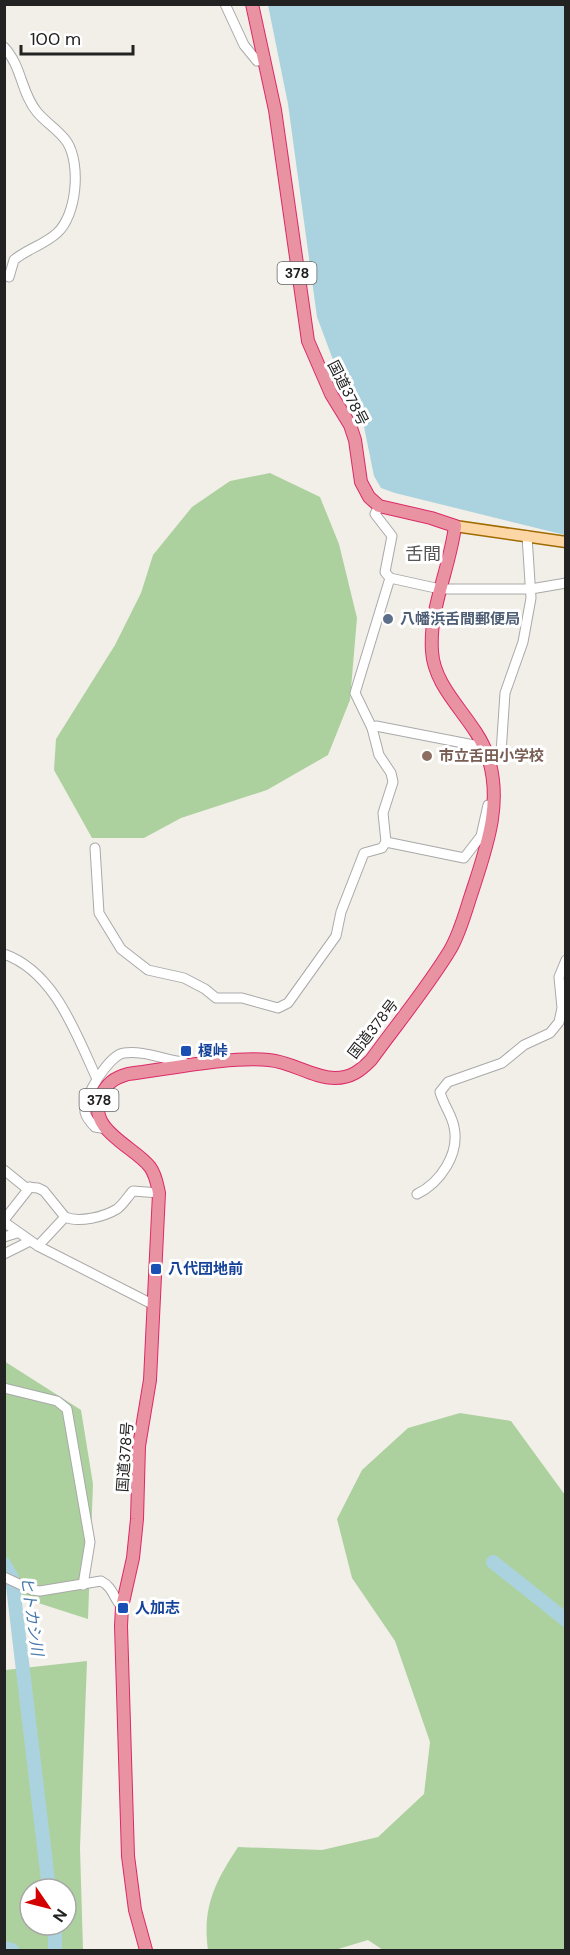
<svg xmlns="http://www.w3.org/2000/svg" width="570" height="1955" font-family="'DM Sans','Noto Sans JP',sans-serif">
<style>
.forest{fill:#add19e;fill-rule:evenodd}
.water{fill:#aad3df}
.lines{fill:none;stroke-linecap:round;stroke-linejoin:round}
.river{stroke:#aad3df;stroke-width:14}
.minor-casing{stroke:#a9a9a9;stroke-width:11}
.major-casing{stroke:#a06b00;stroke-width:13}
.highway-casing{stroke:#dc2a67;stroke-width:14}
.minor{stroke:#fff;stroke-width:9}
.major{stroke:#fcd6a4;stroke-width:10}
.highway{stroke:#e892a2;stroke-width:12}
.service-dot{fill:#5c6f8a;stroke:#fff;stroke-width:2}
.education-dot{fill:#8d6e63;stroke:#fff;stroke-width:2}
.transit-dot{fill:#1a4fb4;stroke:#fff;stroke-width:2}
.labels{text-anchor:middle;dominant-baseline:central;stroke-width:6;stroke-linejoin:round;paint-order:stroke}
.shield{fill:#fff;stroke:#646464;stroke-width:1.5}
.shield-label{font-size:14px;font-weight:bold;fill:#222}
.street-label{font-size:15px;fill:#222;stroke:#fff}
.service-label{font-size:15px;font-weight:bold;fill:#4e5e75;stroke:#fff;text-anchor:start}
.education-label{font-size:15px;font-weight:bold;fill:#785e54;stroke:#fff;text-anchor:start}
.transit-label{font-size:15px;font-weight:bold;fill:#164399;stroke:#fff;text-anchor:start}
.water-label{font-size:16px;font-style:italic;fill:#4a7aab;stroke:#fff}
.quarter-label{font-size:18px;fill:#555;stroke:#fff}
</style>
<rect width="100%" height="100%" fill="#f2efe9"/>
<g class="forest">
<path d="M270 473 320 497 339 544 357 618 350 700 328 755 267 790 181 818 144 838H92L54 770 56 739 115 645 141 593 153 555 192 507 230 481Z"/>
<path d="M4 1361 81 1410 93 1484 88 1619 35 1602 5 1585Z"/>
<path d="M460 1413 511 1421 565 1495V1950H383L368 1940 335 1950H208C202 1907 215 1882 238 1847L322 1850 378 1837 424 1794 430 1742 395 1641 352 1578 337 1519 362 1470 408 1428Z"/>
<path d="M87 1661 80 1848 83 1950H5V1670ZM30 1889H66V1925H30Z"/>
</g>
<path class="water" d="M268 5H565V535L395 493 381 488 374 476 360 407 348 400 317 317 288 104Z"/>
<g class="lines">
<g class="river">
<path d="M493 1562 566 1620"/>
<path d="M4 1564 12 1578 49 1889"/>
<path d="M4 1948 12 1950"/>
<path d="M55 1950V1925"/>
</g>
<defs>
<g id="minor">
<path d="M225 4 244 45 257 61 265 58"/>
<path d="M4 47C22 66 21 93 37 112 46 123 59 130 67 142 81 164 77 215 57 233 44 245 27 249 14 260L9 277"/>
<path d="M390 578 440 589H531L566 583"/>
<path d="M372 728 376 726 484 747"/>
<path d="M488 756 501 753 505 693 523 642 531 598 527 536"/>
<path d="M386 842 464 858 481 836 488 805"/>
<path d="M95 848 99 913 121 949 148 970 184 978 205 989 216 998H242L278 1008 288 1003 336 936 341 912 364 853 382 848 386 842 383 813 393 782 391 773 379 755 372 728 355 693 390 578 385 572 392 536 375 514 379 506"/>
<path d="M4 954C55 972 76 1034 97 1079"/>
<path d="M107 1129 95 1127C91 1123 86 1117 85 1112 83 1097 109 1055 124 1053 143 1050 165 1060 184 1062L185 1065"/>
<path d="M4 1170 25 1187 38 1188 44 1191 65 1217"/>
<path d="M417 1194C440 1183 460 1154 454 1127 452 1115 443 1104 440 1092L448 1082 502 1063 524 1045 550 1033 559 1022 562 1008 559 977 566 960"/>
<path d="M4 1220 30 1187"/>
<path d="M4 1222 38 1246 154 1305"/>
<path d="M4 1237 17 1233"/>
<path d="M38 1246 65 1217C79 1223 104 1217 117 1209 123 1205 128 1196 133 1191L159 1193"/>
<path d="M4 1254 30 1241"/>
<path d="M4 1388 57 1401 67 1409 90 1542 83 1585"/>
<path d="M4 1577 32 1590 40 1591 101 1581C114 1588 113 1598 122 1607"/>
</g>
<path id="major" d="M455 526 566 542"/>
<path id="highway" d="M146 1950 135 1910 128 1856 121 1626 122 1607 133 1558 137 1519 139 1446 150 1380 159 1193C157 1184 156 1175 150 1167 135 1147 85 1129 101 1096 107 1083 114 1078 128 1074 169 1069 230 1056 269 1060 292 1062 313 1078 335 1078 351 1078 360 1071 371 1060 397 1024 427 988 450 950 460 933 465 913 471 895 486 849 504 802 487 754 474 718 434 690 432 651 429 608 450 568 455 526L431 518 379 506 369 497 361 482 355 440 350 425 331 394 308 341 275 110 252 4"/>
</defs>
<use href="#minor" class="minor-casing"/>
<use href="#major" class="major-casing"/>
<use href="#highway" class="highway-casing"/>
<use href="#minor" class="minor"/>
<use href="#major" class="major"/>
<use href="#highway" class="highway"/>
</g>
<circle class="service-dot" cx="388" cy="619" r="6"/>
<circle class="education-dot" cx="427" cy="756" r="6"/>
<g class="transit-dot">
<rect x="180" y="1045" width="12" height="12" rx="3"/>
<rect x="150" y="1263" width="12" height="12" rx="3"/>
<rect x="117" y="1602" width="12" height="12" rx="3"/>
</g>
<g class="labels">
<g class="shield">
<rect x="277.5" y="262" width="39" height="22" rx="4.5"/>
<rect x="79.5" y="1089" width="39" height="22" rx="4.5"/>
</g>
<g class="shield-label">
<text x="297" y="273">378</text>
<text x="99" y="1100">378</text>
</g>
<g class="street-label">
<text transform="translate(348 393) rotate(63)">国道378号</text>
<text transform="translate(373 1029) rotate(-52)">国道378号</text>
<text transform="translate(125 1457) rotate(-86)">国道378号</text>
</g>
<g class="service-label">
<text x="400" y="619">八幡浜舌間郵便局</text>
</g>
<g class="education-label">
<text x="439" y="756">市立舌田小学校</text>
</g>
<g class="transit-label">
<text x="198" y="1051">榎峠</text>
<text x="168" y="1269">八代団地前</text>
<text x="135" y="1608">人加志</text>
</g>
<g class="water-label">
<text transform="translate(32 1616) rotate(82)">ヒトカシ川</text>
</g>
<g class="quarter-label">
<text x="423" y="554">舌間</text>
</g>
</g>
<rect width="570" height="1955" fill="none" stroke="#222222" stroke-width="12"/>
<g transform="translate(48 1907) rotate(125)"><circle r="28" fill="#ffffff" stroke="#a7a7a7" stroke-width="1.5"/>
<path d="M0-4.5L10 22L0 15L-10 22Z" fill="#d40000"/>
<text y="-9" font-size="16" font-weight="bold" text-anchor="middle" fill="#222222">N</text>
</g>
<path d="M21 45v9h112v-9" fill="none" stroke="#222222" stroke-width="3"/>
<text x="30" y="45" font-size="18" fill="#222222" stroke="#ffffff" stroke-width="4.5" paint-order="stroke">100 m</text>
</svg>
